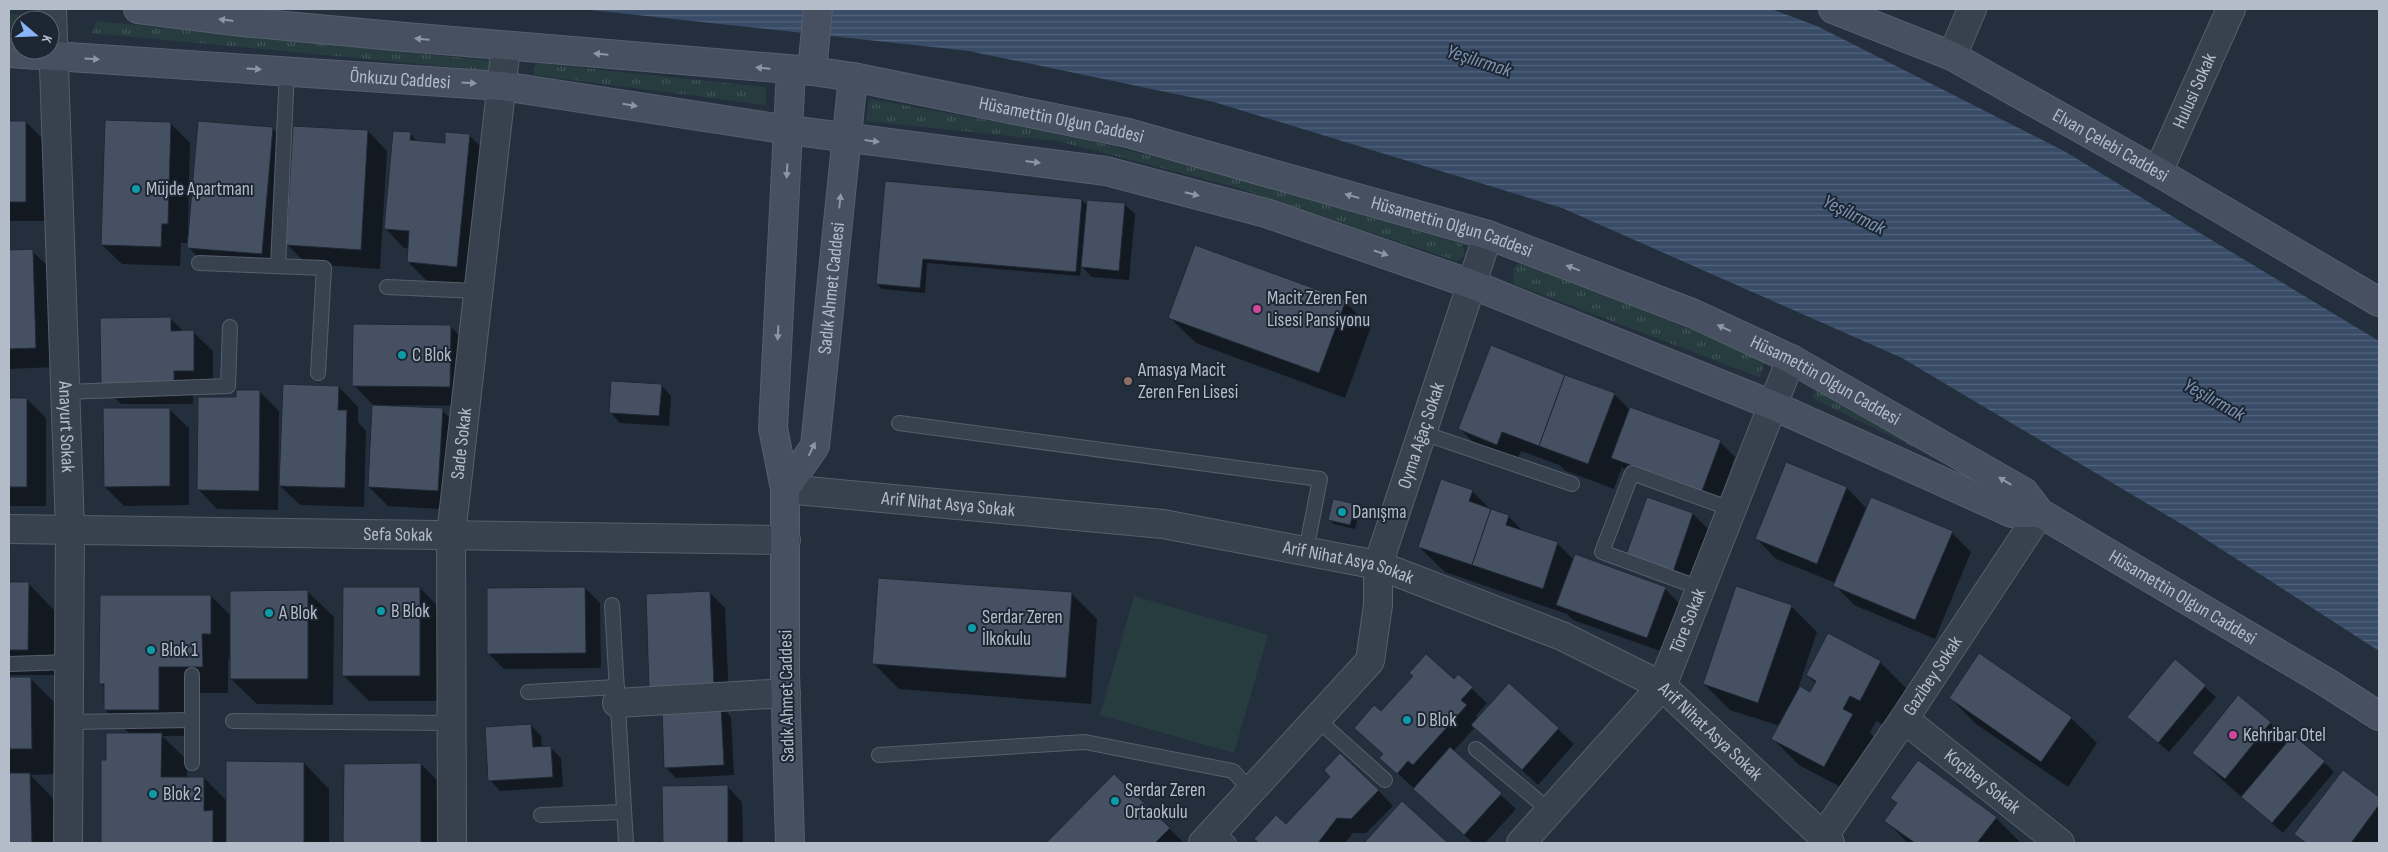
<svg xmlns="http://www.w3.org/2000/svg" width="2388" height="852" font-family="'Sofia Sans Condensed',sans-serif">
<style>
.grass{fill:url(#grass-tufts)}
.pitch{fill:#263c3f}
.water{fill:url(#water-rules)}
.shadow{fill:#0007}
.building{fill:#455162;stroke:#1f2835}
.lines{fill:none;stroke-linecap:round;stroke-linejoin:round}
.lane-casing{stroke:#565f6c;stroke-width:16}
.street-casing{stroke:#565f6c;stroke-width:30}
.secondary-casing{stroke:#565f6c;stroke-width:30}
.lane{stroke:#38414e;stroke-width:14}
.street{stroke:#38414e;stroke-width:28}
.secondary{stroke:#465061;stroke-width:28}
.oneway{fill:#8e96a5}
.culture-dot{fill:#0f9aa8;stroke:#1d2633;stroke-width:2}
.hotel-dot{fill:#d1479c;stroke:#1d2633;stroke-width:2}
.education-dot{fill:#8d6e63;stroke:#1d2633;stroke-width:2}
.labels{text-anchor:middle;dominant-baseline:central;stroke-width:4;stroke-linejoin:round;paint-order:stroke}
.street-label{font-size:19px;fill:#b4bcc9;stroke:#1d2633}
.poi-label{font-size:19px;fill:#b4bcc9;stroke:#1d2633;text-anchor:start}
.water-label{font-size:20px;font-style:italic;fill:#7c92b1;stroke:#1d2633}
</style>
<defs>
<pattern id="grass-tufts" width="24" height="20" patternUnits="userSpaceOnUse" patternTransform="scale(1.25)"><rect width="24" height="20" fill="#263c3f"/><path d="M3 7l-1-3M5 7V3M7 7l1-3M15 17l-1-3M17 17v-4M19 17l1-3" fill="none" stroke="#435659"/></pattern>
<pattern id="water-rules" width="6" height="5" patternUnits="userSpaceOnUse" patternTransform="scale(1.25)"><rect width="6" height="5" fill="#394c67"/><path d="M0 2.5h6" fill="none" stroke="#53647b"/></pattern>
</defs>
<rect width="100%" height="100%" fill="#242f3e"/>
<g class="grass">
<path d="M9 14 37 16V20H20V30L9 28Z"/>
<path d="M96 21 494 61V71L92 33Z"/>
<path d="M535 63 766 87V105L534 75Z"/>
<path d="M869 99 1065 134 1237 178 1462 244 1465 255 1457 261 1235 187 1058 141 866 121Z"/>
<path d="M1522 261 1766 360 1759 377 1514 284 1513 268Z"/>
<path d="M1819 384 2006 492 1812 398Z"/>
</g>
<path class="pitch" d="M1134 596 1268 635 1234 753 1100 715Z"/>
<path class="water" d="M582 9H1771L1817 26 2064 151 2379 341V651L2190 529 1902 358 1562 208 1214 102 969 51Z"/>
<g class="shadow">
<path d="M9 122H26L45 141V221H9Z"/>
<path d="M171 124 190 143 188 230H190L273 129 293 149 368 131 387 151 380 269 307 264 287 245 290 202H287L281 273 208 267 188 247 189 243H181L180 266 122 264 102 245Z"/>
<path d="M410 134 418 142 446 144 469 135 488 154 476 286 427 281 408 262 409 248H404L385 228Z"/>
<path d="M886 183 1082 200 1088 206 1124 204 1135 214 1129 280 1092 277 1081 266 1080 276 927 263 925 293 882 289 877 284Z"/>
<path d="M32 251 52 270 55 367 9 369V252Z"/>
<path d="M1345 302 1371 327 1345 398 1196 343 1170 318Z"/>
<path d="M170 318 184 332H193L213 351V390H193V404H121L102 385Z"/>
<path d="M450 326 470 346 469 406 397 405V407L442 410 461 429 457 510 388 506 369 487 373 405 354 385Z"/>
<path d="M661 385 671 396 669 426 620 423 610 412Z"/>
<path d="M339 387 358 407V422L366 431 364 507 300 505 280 486Z"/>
<path d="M259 391 279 411 278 510 217 509 198 489 237 399Z"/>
<path d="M1614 394 1630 410 1720 442 1735 457 1718 505 1628 473 1622 467 1614 489 1566 471 1559 465 1521 451 1516 463 1479 448 1460 429Z"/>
<path d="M9 399H27L46 418V506H9Z"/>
<path d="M169 409 189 428V505L124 506 105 487Z"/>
<path d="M1787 464 1847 488 1867 509 1952 533 1971 552 1935 639 1854 605 1835 585 1836 583 1776 559 1757 539Z"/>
<path d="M1472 491 1490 509 1508 516 1525 533 1557 543 1574 560 1665 589 1680 604 1663 652 1573 620 1567 614 1445 572 1419 547Z"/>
<path d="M1647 498 1693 514 1708 529 1688 586 1643 570Z"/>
<path d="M1355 506 1360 510 1355 529 1334 524 1329 519Z"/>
<path d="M9 583 29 584 54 610V675H9Z"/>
<path d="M420 588 446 614 445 701H369L343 675Z"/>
<path d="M585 588 600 603 601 668 504 669 489 654Z"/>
<path d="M308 592 334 617 333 705 257 704 231 679V659H228V693H185V736H162L187 760V778H204L228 802 304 763 329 789V843H102V761L107 762 130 734 105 710V688L100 683 211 596 232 617Z"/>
<path d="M710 593 725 608 729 701 666 704Z"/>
<path d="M1071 593 1097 619 1091 704 899 689 873 663Z"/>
<path d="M1791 606 1817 632 1797 692 1810 694 1816 684 1807 675 1880 662 1906 688 1886 726 1876 721 1870 733 1878 741 1850 792 1799 765 1773 739 1780 726 1730 710 1704 684Z"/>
<path d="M2175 661 2216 697 2169 752 2129 717Z"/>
<path d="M1458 676 1487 703 1476 716 1479 718 1509 684 1574 744 1538 785 1475 727 1453 752 1516 809 1485 843H1473L1381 758 1384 755 1381 713 1454 681Z"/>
<path d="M9 678H30L56 704 58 774 30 775 55 800 56 843H9Z"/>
<path d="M1950 698 2071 718 2097 743 2068 787 1976 724Z"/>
<path d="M721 706 731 717 734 775 676 778 666 768Z"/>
<path d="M2270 723 2289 742 2324 762 2334 772 2283 833 2220 778 2194 752Z"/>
<path d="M531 725 541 736 542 748H551L561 758 563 787 500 791 490 780Z"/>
<path d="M421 764 447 790 446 843H344L345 765Z"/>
<path d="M2343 771 2379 799V843H2305L2296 834Z"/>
<path d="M1114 775 1184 843H1048Z"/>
<path d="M727 786 742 802 743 843H664V787Z"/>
<path d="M1378 790 1393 806 1366 833H1353L1345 843H1260L1256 839Z"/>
<path d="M1892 798 1996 818 2021 843H1908L1886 821 1898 804Z"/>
<path d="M1402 803 1446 843H1366Z"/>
</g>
<g class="building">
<path d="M105 120 171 122 168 224H162L161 247 101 245Z"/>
<rect x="9" y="121" width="17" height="81"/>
<path d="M198 121 273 127 262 254 187 248Z"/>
<path d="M293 126 368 130 361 250 286 245Z"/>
<path d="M393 131 411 132 410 140 445 143V132L470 134 457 267 407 262 409 231 384 229Z"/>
<path d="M885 181 1082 199 1076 272 923 259 920 288 876 284Z"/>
<path d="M1087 200 1125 203 1119 271 1081 267Z"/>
<path d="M1195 245 1346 300 1319 373 1168 318Z"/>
<path d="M33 249 36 348 9 349V250Z"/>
<path d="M171 317V331L194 330V371H174V385H101L100 318Z"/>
<path d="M353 324 451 325 450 387 352 386Z"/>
<path d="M1491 345 1565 375 1539 446 1502 432 1497 445 1458 429Z"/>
<path d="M1565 375 1615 393 1588 464 1539 446Z"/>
<path d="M611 381 662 384 659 416 609 413Z"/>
<path d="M283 384 339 386 338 410H347L345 488 279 486Z"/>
<path d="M236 390H260L259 491 197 490 198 397H236Z"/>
<rect x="9" y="398" width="18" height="89"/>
<path d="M372 405 443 408 438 491 368 487Z"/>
<path d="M1630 407 1721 440 1702 491 1611 458Z"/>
<path d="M103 408H170V486L104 487Z"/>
<path d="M1786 462 1847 487 1817 564 1755 539Z"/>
<path d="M1441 479 1473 490 1469 501 1491 509 1472 565 1418 547Z"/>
<path d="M1647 497 1693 513 1673 572 1626 555Z"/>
<path d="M1871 497 1953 531 1915 620 1833 586Z"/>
<path d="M1333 499 1356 504 1350 525 1328 520Z"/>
<path d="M1491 509 1509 515 1506 525 1558 542 1543 589 1472 565Z"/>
<path d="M1575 554 1666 587 1647 638 1556 605Z"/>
<path d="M878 578 1072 592 1066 678 872 664Z"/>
<path d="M9 582H29L28 650H9Z"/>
<path d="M1736 586 1792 605 1758 703 1703 684Z"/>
<path d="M343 587H420V676H342Z"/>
<path d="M585 587 586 653 487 654V588Z"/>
<path d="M308 590V679H230V591Z"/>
<path d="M710 591 714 686 649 689 646 594Z"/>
<path d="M100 595H211V634H202L203 667H159V710H104V684H99Z"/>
<path d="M1828 633 1881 661 1860 701 1850 696 1843 709 1853 714 1824 767 1771 739 1800 686 1810 692 1816 681 1806 675Z"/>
<path d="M1979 653 2072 717 2041 762 1949 698Z"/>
<path d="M1426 654 1454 679 1458 674 1473 687 1461 700 1467 705 1413 765 1408 761 1397 774 1379 758 1383 754 1354 728 1374 705 1381 711 1413 676 1409 673Z"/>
<path d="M2175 659 2206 685 2158 743 2127 717Z"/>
<path d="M9 677H31L32 749H9Z"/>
<path d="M1509 683 1559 728 1522 770 1471 725Z"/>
<path d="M2238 695 2271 722 2225 779 2192 753Z"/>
<path d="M721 705 724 765 664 768 662 708Z"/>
<path d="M531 724 533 747 551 746 553 777 488 781 485 727Z"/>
<path d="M106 733H162L161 777H204V811L213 810V843H101V760H106Z"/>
<path d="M2293 735 2325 761 2272 823 2241 797Z"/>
<path d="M1450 747 1502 793 1464 835 1413 789Z"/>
<path d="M1340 753 1379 790 1351 819 1337 818 1318 843H1259L1254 839 1276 815 1286 824 1330 777 1324 770Z"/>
<path d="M1918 760 1997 817 1977 843H1915L1884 821 1897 803 1890 798Z"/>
<path d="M226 761 304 762V843H226Z"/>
<path d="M421 763V843H343L344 764Z"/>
<path d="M2343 770 2379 797V805L2351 843H2306L2294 834Z"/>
<path d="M9 773H30L32 843H9Z"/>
<path d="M1114 774 1170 828 1155 843H1046Z"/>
<path d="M728 785V843H663L662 786Z"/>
<path d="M1402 801 1448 843H1364Z"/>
</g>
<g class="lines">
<defs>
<g id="lane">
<path d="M199 263 324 268 318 373"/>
<path d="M278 265 287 71"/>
<path d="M387 287 477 291"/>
<path d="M65 392 228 386 230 327"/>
<path d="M899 423 1320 479 1306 551"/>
<path d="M1423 433 1572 484"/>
<path d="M1700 588 1602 552 1632 473 1731 509"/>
<path d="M612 605 626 843"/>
<path d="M9 664 69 662"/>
<path d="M192 675V763"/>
<path d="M528 692 617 687"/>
<path d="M1317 719 1385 780"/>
<path d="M233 721 452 723"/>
<path d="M69 722 192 720"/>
<path d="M1476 749 1550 811"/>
<path d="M879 755 1085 742 1233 771 1251 791"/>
<path d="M541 815 624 812"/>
<path d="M1215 831 1229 843"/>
</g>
<g id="street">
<path id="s1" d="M52 9 70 529 68 843"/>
<path d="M1952 56 1972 9"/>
<path id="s2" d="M2158 172 2231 9"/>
<path id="s3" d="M785 489 1163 524 1378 565 1562 636 1662 686 1830 843"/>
<path id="s4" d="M9 529 786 540"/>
<path d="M617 703 786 693"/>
<path id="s5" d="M1904 719 2060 843"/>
<path id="s6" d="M1823 837 1904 719 2040 513"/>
<path id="s7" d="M452 843 451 535 506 46"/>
<path id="s8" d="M1203 843 1370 661 1378 605V565L1488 235"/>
<path id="s9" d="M1521 843 1662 686 1791 359"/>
</g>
<g id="secondary">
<path id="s10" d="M138 9 243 22 394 36 812 71 853 77 1128 133 1488 235 1692 313 1791 359 2024 492 2040 513 2326 682 2379 716"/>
<path id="s11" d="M1833 9 1952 56 2158 172 2379 302"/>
<path id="s12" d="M9 53 502 86 789 130 1106 171 1266 213 1471 284 1772 405 2012 513H2040"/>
<path d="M812 71 818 9"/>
<path id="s13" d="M785 489 815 446 853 77"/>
<path d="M790 843 785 673V489L773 428 791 70"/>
</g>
</defs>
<use href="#lane" class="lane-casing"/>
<use href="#street" class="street-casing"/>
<use href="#secondary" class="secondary-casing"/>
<use href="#lane" class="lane"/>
<use href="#street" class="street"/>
<use href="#secondary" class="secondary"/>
</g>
<defs><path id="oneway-solid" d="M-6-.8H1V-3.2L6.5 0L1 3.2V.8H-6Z" transform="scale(1.25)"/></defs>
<g class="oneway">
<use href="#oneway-solid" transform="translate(226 20) rotate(-173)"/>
<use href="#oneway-solid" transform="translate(422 39) rotate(-175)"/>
<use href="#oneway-solid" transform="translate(601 54) rotate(-175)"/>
<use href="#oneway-solid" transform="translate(92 59) rotate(4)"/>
<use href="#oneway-solid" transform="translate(763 68) rotate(-175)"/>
<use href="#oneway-solid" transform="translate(254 69) rotate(4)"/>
<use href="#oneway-solid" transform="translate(469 83) rotate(4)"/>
<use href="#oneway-solid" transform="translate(630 105) rotate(9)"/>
<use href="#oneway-solid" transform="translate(872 141) rotate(7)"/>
<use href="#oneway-solid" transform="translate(1033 162) rotate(7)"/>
<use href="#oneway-solid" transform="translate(787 171) rotate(93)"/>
<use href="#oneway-solid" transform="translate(1192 194) rotate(14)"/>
<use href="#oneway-solid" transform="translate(1352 196) rotate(-164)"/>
<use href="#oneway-solid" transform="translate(840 201) rotate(-84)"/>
<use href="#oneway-solid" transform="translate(1381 253) rotate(19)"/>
<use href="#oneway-solid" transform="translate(1573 268) rotate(-159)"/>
<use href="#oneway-solid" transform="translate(1724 328) rotate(-155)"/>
<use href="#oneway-solid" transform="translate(778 333) rotate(93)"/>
<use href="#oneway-solid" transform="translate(812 449) rotate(-64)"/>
<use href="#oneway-solid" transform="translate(2005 481) rotate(-149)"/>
</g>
<g class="culture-dot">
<circle cx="136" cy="189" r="5"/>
<circle cx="402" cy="355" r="5"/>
<circle cx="1342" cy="512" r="5"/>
<circle cx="381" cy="611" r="5"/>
<circle cx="269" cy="613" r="5"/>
<circle cx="972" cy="628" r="5"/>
<circle cx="151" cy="650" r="5"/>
<circle cx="1407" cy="720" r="5"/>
<circle cx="153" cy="794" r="5"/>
<circle cx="1115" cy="801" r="5"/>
</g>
<g class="hotel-dot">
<circle cx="1257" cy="309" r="5"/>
<circle cx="2233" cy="735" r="5"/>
</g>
<circle class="education-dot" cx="1128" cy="381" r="5"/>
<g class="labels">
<g class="street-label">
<text stroke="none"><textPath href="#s12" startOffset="392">Önkuzu Caddesi</textPath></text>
<text stroke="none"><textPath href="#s2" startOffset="89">Hulusi Sokak</textPath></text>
<text stroke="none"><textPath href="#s10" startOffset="931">Hüsamettin Olgun Caddesi</textPath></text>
<text stroke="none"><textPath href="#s11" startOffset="310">Elvan Çelebi Caddesi</textPath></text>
<text stroke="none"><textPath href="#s10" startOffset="1336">Hüsamettin Olgun Caddesi</textPath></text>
<text stroke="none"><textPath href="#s13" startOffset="211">Sadık Ahmet Caddesi</textPath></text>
<text stroke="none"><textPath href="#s10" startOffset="1741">Hüsamettin Olgun Caddesi</textPath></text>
<text stroke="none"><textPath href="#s1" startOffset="418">Anayurt Sokak</textPath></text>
<text stroke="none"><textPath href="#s8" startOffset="480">Oyma Ağaç Sokak</textPath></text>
<text stroke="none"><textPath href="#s7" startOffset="400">Sade Sokak</textPath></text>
<text stroke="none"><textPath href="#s3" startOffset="164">Arif Nihat Asya Sokak</textPath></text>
<text stroke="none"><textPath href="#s4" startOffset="389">Sefa Sokak</textPath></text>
<text stroke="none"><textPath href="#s3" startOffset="569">Arif Nihat Asya Sokak</textPath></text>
<text stroke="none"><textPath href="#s10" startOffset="2161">Hüsamettin Olgun Caddesi</textPath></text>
<text stroke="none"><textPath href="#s9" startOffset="281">Töre Sokak</textPath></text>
<text stroke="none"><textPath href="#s6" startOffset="195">Gazibey Sokak</textPath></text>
<text transform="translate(787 696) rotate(-91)">Sadık Ahmet Caddesi</text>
<text stroke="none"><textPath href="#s3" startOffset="974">Arif Nihat Asya Sokak</textPath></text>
<text stroke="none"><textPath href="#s5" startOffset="100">Koçibey Sokak</textPath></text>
</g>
<g class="poi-label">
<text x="146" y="189">Müjde Apartmanı</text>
<text x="1267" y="298">Macit Zeren Fen<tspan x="1267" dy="22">Lisesi Pansiyonu</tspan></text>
<text x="412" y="355">C Blok</text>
<text x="1138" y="370">Amasya Macit<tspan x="1138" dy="22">Zeren Fen Lisesi</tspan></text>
<text x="1352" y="512">Danışma</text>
<text x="391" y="611">B Blok</text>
<text x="279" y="613">A Blok</text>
<text x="982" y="617">Serdar Zeren<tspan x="982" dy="22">İlkokulu</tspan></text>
<text x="161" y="650">Blok 1</text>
<text x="1417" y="720">D Blok</text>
<text x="2243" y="735">Kehribar Otel</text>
<text x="1125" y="790">Serdar Zeren<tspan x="1125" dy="22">Ortaokulu</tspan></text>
<text x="163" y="794">Blok 2</text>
</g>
<g class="water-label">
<text transform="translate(1479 61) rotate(18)">Yeşilırmak</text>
<text transform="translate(1854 215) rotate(26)">Yeşilırmak</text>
<text transform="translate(2214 400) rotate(29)">Yeşilırmak</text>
</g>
</g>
<rect width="2388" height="852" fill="none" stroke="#b4bcc9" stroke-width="20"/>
<g transform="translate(35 35) rotate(109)"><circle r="24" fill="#1d2633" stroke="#59626f"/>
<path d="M0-4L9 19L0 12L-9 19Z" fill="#8ab4f8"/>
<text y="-8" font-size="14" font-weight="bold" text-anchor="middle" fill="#b4bcc9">K</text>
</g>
</svg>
